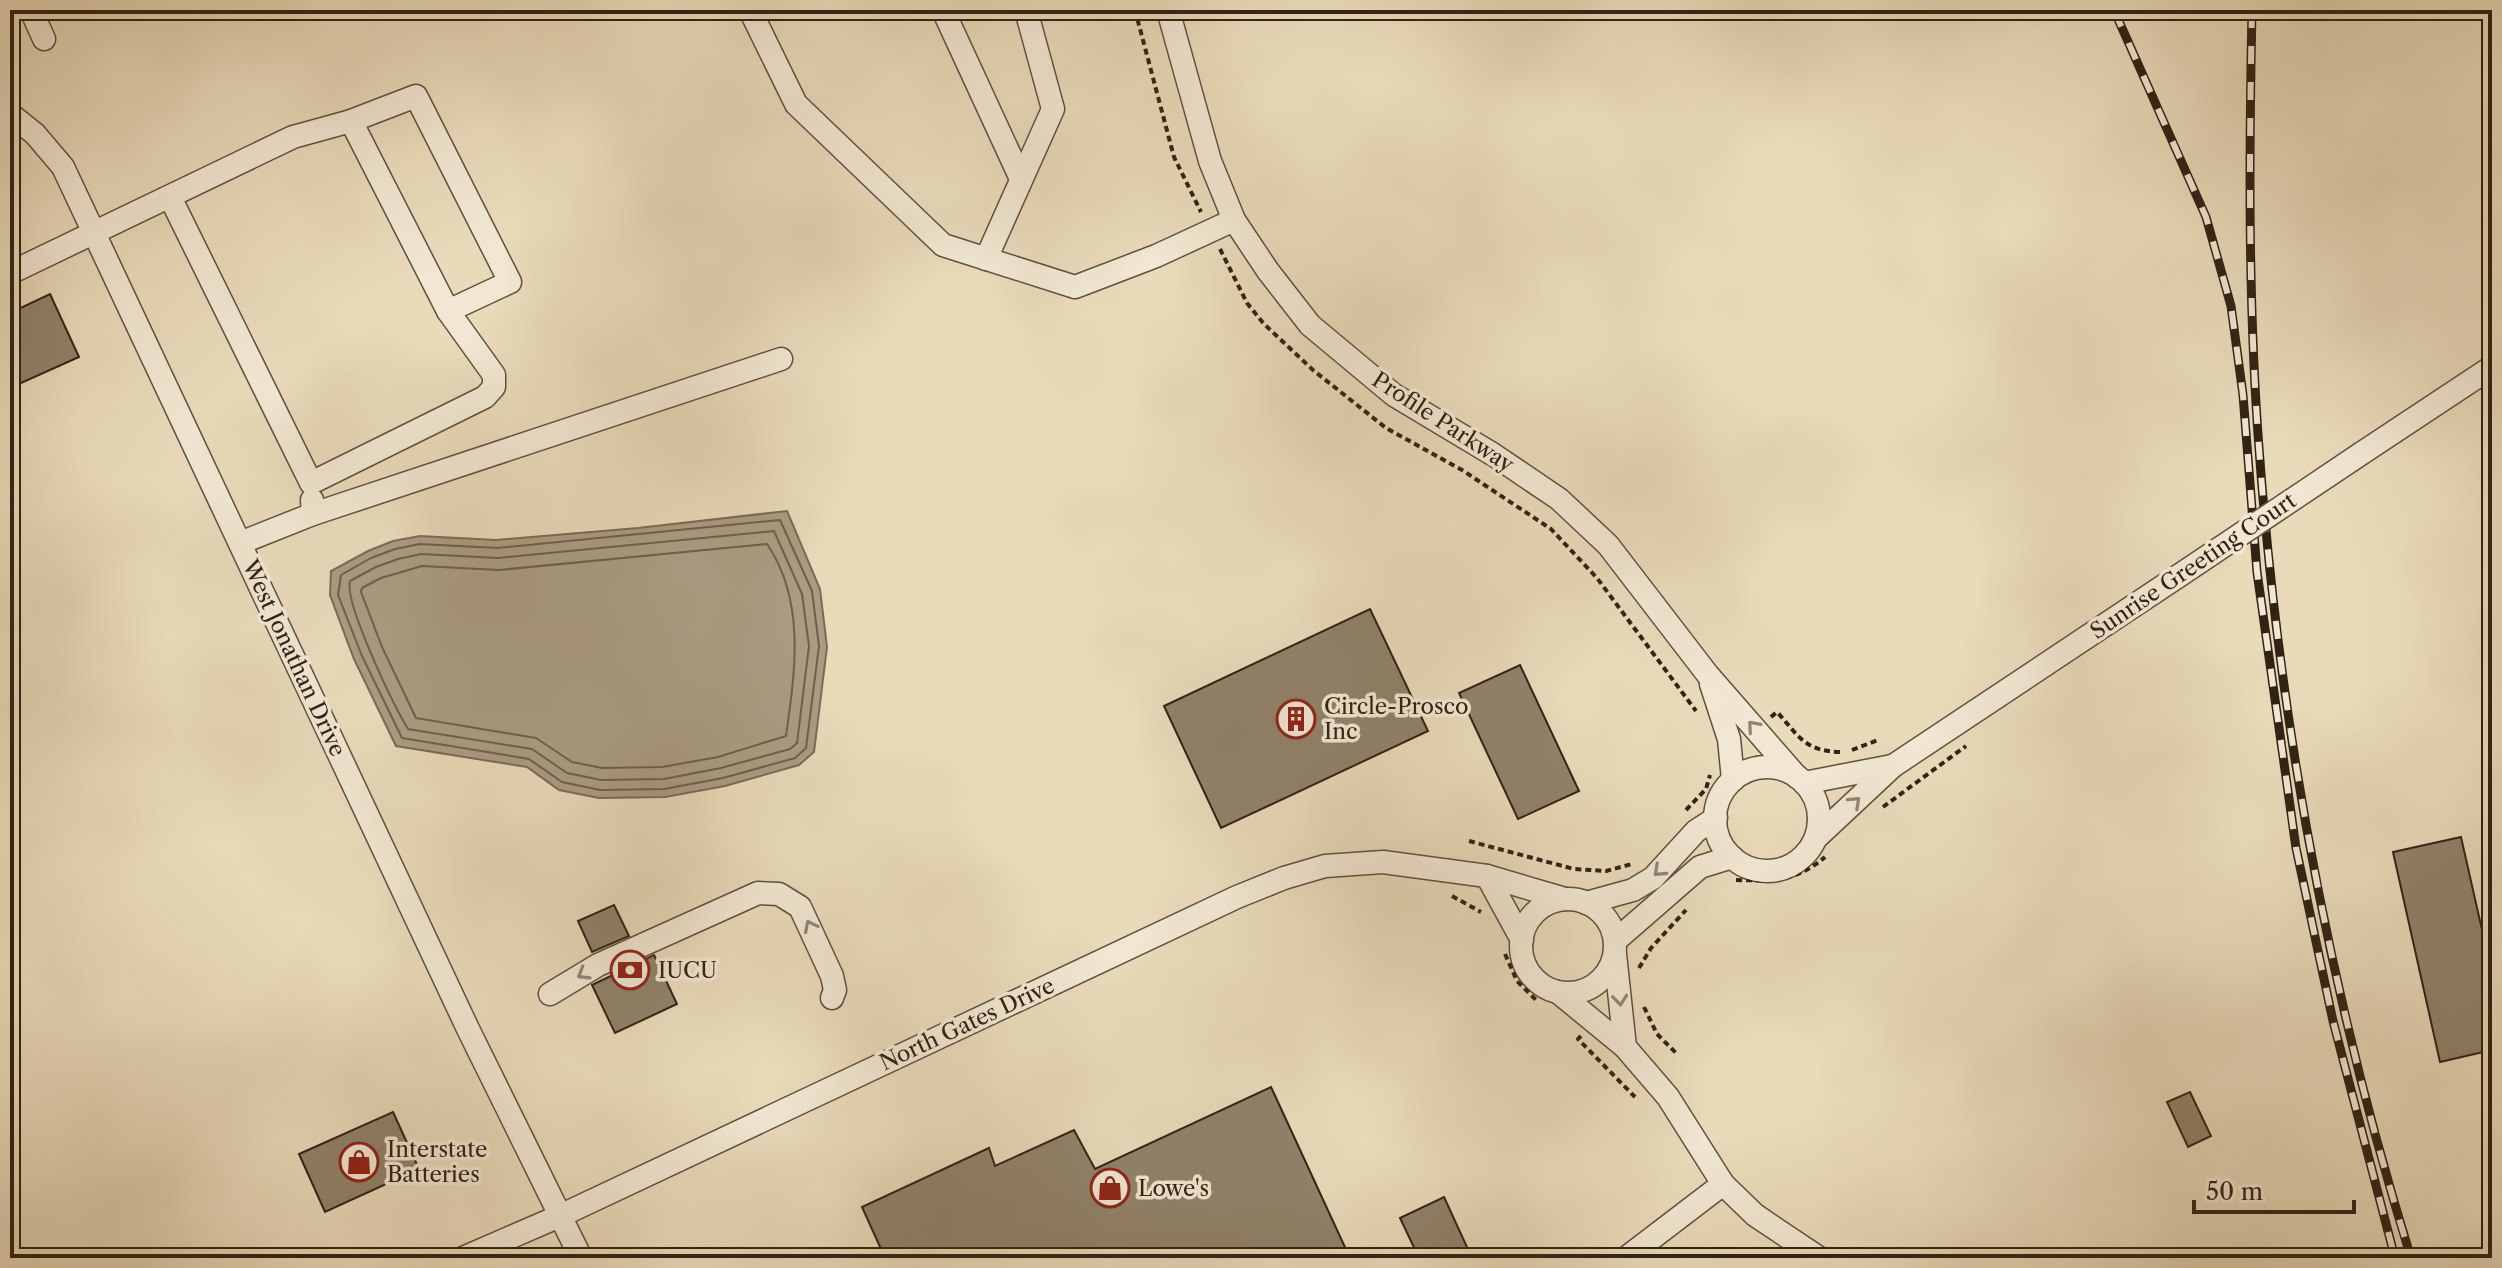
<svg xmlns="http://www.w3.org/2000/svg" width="2502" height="1268" font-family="'Libre Caslon Text',serif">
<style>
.water{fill:#aa9c82;stroke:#796c56;stroke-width:2}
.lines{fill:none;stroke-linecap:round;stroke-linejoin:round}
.shore{stroke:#6d604b;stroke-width:2}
.building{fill:#90826a;stroke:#302314;stroke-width:2}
.minor-casing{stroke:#5e513e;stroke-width:25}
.path{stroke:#302314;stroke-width:4;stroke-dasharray:6 4;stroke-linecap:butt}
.minor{stroke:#f1e7d2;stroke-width:22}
.rail-casing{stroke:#302314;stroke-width:9}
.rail{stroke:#f1e7d2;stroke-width:6;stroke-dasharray:18;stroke-linecap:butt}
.minor-bridge-casing{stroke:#5e513e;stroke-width:25;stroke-linecap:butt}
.minor-bridge{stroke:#f1e7d2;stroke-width:22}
.oneway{stroke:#908573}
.labels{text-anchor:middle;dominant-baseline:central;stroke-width:7;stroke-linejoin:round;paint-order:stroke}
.street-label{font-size:22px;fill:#302314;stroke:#f1e7d2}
.poi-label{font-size:22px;fill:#302314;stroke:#f1e7d2;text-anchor:start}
</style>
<rect width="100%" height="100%" fill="#e9daba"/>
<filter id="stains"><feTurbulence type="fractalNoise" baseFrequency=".0025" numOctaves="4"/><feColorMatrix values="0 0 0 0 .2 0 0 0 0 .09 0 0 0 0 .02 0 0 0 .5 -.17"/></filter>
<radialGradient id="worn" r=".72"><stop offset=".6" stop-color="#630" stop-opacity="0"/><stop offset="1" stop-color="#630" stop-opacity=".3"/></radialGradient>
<path class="water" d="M787 511 820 589 827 647 814 752 799 765 725 786 665 797 599 798 559 790 527 767 396 746 354 659 330 595 331 571 368 551 393 541 420 536 496 540 638 528Z"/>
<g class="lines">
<g class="shore">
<path d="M780 520 812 591 819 646 806 748 795 758 723 778 664 789 600 790 562 782 529 759 402 738 362 656 338 595 341 575 371 558 395 549 420 544 497 548Z"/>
<path d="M774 531 802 594 809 646 797 743 790 749 721 768 664 779 601 780 567 773 532 749 408 729C394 706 344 603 350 581L376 567 398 559 421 554 498 558Z"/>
<path d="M767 544C806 601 795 672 786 736L718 757 662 767 602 768 572 762 536 738 416 718 382 647 361 592 362 588 381 578 422 566 499 570Z"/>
</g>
</g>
<g class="building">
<path d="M50 294 79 357 10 388V313Z"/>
<path d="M1370 609 1428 731 1221 828 1164 706Z"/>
<path d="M1520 665 1579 791 1518 819 1459 693Z"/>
<path d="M2461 837 2492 974V1050L2440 1062 2393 852Z"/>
<path d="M614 905 629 936 592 952 578 921Z"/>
<path d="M654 955 677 1004 615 1033 592 985Z"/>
<path d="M1271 1087 1350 1258H885L862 1207 989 1148 995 1166 1074 1130 1095 1169Z"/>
<path d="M2190 1092 2211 1136 2188 1147 2167 1102Z"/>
<path d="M393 1112 419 1169 325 1212 299 1154Z"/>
<path d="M1444 1197 1472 1258H1419L1400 1218Z"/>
</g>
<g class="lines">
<defs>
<g id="minor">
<path d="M31 10 44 39"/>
<path d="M750 10 796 104 943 245 1075 287 1156 256 1234 220"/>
<path d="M943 10 1021 179"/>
<path d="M1168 10 1210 161 1234 220 1268 271 1310 325 1394 395 1494 455 1559 499 1608 545 1708 675 1797 777"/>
<path d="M10 114 35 134 63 167 468 1029 581 1258"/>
<path d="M351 121 448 311"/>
<path d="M986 259 1053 109 1026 10"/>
<path d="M10 273 293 137 351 121 416 96 510 282 448 311 494 375V387L485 397 311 483 170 197"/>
<path d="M2362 453 2492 367"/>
<path d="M313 514 781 359"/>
<path d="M240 543 313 514 312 500"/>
<path d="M1711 684 1729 739 1733 780"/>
<circle cx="1767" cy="819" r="52"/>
<path d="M1804 783 1892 766"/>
<path d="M1816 838 1893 766 2177 577"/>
<path d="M1487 876 1522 940"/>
<circle cx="1568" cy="946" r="47"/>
<path d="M1586 903 1633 890 1653 878 1696 831 1716 818"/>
<path d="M1615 941 1700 867 1732 857"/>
<path d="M1615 954 1625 1047"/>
<path d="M1558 992 1625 1047 1668 1097 1723 1184 1755 1215 1819 1258"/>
<path d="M550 994 598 965 758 893 779 894 800 907 832 976 835 990 832 998"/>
<path d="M463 1258 562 1215 1237 897 1284 878 1325 866 1383 862 1487 876 1565 899"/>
<path d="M1626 1258 1723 1184"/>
</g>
</defs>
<use href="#minor" class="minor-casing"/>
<g class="path">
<path d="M1135 10 1174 157 1201 212"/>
<path d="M1220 249 1247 303 1264 324 1313 370 1386 428 1462 470 1551 529 1597 578 1696 711"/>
<path d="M1771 717 1777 712C1799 736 1804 751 1840 752"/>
<path d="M1852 750 1878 740"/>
<path d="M1883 807 1966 746"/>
<path d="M1686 810 1706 789 1710 775"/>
<path d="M1469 841 1574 869 1606 871 1632 864"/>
<path d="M1736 880C1772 881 1796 882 1825 857"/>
<path d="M1452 896 1481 912"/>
<path d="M1505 954 1517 981 1538 1002"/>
<path d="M1639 968 1651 948 1686 910"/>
<path d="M1644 1007 1657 1034 1677 1054"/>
<path d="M1581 1036 1578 1039 1635 1097"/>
</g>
<use href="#minor" class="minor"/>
<defs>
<g id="rail">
<path d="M2114 10 2206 217 2231 306 2243 395 2257 572 2296 848 2333 1021 2395 1258"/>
<path d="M2252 10C2249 156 2248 302 2259 448 2279 722 2330 996 2411 1258"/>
</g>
</defs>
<use href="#rail" class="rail-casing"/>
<use href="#rail" class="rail"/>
<defs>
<path id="minor-bridge" d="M2177 577 2362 453"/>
</defs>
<use href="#minor-bridge" class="minor-bridge-casing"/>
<use href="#minor-bridge" class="minor-bridge"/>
</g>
<defs><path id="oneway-chevron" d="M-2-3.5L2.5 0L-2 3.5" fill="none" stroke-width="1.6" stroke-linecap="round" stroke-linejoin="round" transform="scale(2)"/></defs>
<g class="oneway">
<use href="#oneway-chevron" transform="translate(1753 726) rotate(-131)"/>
<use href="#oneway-chevron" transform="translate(1855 802) rotate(-43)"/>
<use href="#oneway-chevron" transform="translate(1659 871) rotate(137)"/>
<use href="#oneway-chevron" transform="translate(810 926) rotate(-117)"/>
<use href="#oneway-chevron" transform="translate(583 974) rotate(149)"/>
<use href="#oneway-chevron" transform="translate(1620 1000) rotate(84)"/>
</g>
<defs>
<symbol id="building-ring" viewBox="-11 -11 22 22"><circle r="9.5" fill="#f1e7d2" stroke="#8f2418" stroke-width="1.5"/><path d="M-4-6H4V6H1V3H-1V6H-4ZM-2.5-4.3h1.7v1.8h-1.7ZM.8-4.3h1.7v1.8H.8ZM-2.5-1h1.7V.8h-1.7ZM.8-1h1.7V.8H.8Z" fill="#8f2418"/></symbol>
<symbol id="bank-ring" viewBox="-11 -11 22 22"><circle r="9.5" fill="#f1e7d2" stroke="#8f2418" stroke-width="1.5"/><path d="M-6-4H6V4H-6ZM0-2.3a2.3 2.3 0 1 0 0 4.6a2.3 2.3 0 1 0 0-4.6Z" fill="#8f2418"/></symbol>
<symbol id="shop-ring" viewBox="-11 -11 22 22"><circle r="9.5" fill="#f1e7d2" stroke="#8f2418" stroke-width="1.5"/><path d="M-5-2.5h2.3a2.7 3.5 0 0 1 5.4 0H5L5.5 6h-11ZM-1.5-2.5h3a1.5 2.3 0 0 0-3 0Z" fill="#8f2418"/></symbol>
</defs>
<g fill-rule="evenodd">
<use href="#building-ring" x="1274" y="697" width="44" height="44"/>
<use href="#bank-ring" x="608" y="948" width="44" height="44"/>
<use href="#shop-ring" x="337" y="1140" width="44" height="44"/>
<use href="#shop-ring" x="1088" y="1166" width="44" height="44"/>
</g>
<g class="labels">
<g class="street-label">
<text transform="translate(1443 422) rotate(33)">Profile Parkway</text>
<text transform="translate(2193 566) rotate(-34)">Sunrise Greeting Court</text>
<text transform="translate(294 658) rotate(65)">West Jonathan Drive</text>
<text transform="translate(967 1024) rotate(-25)">North Gates Drive</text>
</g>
<g class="poi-label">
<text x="1324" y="706">Circle-Prosco<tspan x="1324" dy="25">Inc</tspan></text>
<text x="658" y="970">IUCU</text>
<text x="387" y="1149">Interstate<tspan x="387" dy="25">Batteries</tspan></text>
<text x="1138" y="1188">Lowe's</text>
</g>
</g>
<rect width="2502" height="1268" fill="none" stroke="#e9daba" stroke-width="40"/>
<rect x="12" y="12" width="2478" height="1244" fill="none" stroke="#302314" stroke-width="4"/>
<rect x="20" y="20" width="2462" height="1228" fill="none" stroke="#302314" stroke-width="2"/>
<path d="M2194 1200v12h160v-12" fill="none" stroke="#302314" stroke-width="4"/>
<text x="2206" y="1200" font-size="24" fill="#302314" stroke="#f1e7d2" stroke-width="6" paint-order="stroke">50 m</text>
<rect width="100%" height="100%" filter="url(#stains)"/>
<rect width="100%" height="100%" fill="url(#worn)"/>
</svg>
